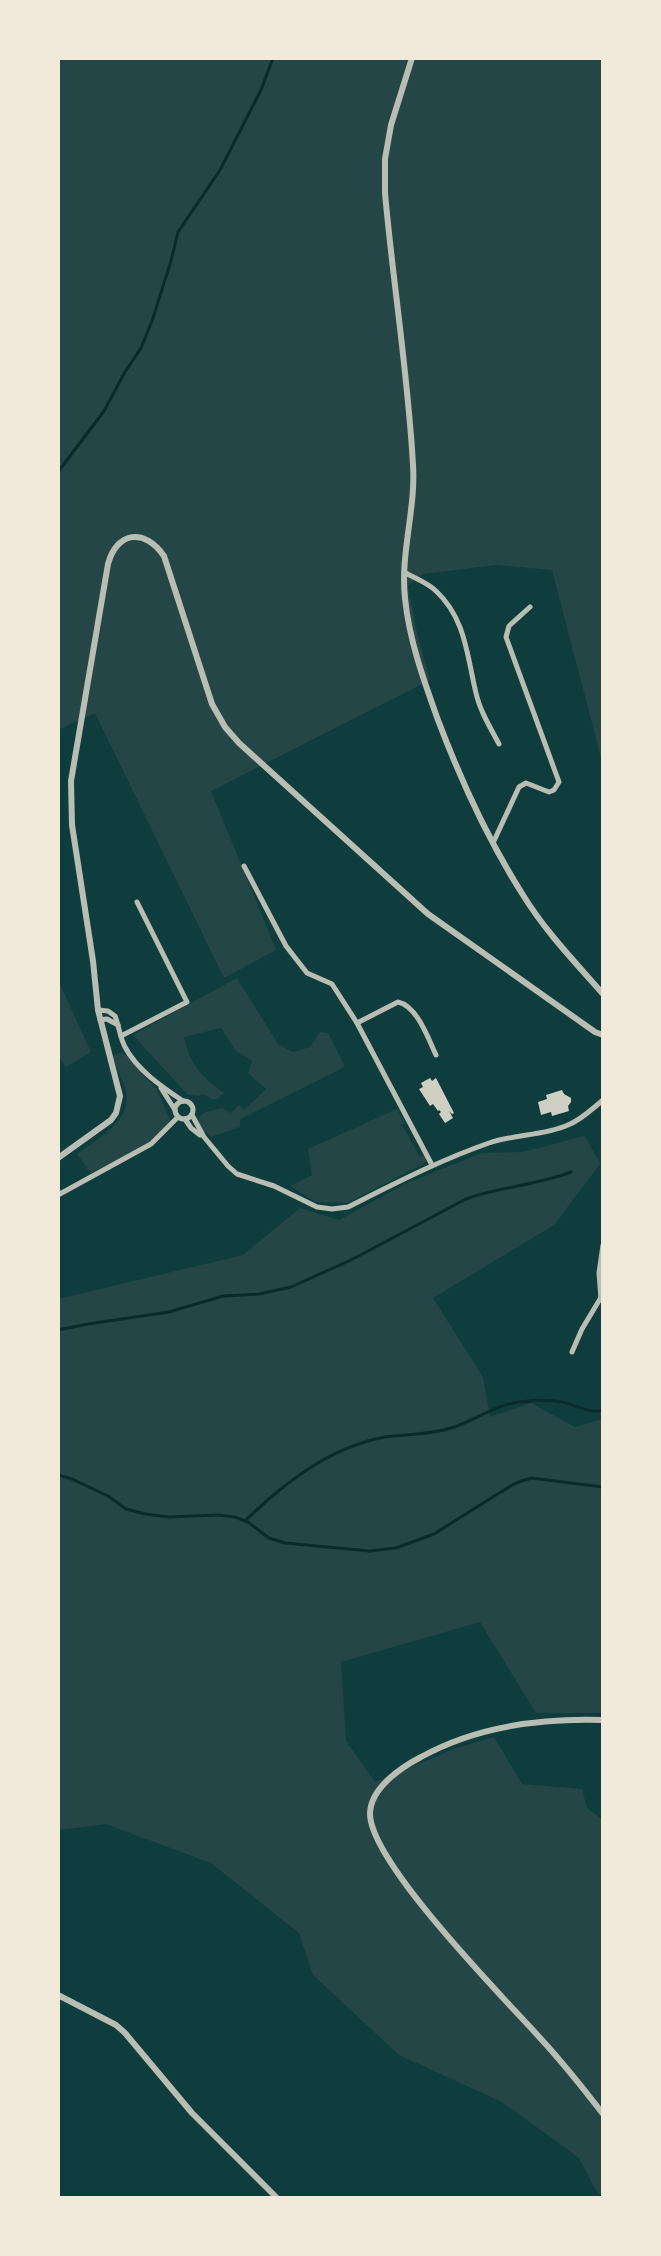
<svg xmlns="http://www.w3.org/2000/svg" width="661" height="2256" font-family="'Work Sans',sans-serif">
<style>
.green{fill:#244646}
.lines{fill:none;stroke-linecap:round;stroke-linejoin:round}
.stream{stroke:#0a2a2b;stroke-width:3}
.building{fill:#cfcfc3}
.minor{stroke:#b8beb3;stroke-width:5}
.tertiary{stroke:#b8beb3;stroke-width:6}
</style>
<rect width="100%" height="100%" fill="#0f3d3e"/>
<g class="green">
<path d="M58 58H603V765L552 570 496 565 423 574 408 586 417 633 430 680 211 791 276 950 224 978 95 713 58 730Z"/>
<path d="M237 978 278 1044 293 1052 310 1047 320 1032 328 1033 345 1067 240 1119V1127L211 1137 198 1125 199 1117 205 1112 222 1108 231 1113 239 1105 244 1110 266 1089 248 1073 252 1061 235 1050 221 1028 184 1037C190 1065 201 1076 224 1093L217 1099H212L204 1094 199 1096 188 1095 133 1035Z"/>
<path d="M58 980 91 1052 66 1067 58 1055Z"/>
<path d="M123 1052 157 1090 170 1120C153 1147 118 1159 91 1173L77 1154C96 1140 133 1120 126 1092 123 1080 116 1067 112 1056Z"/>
<path d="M397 1109 405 1123 402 1125 420 1157 425 1155 427 1160 423 1164 347 1203 316 1202 290 1186 312 1175 308 1149Z"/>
<path d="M585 1136 600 1164 554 1225 433 1298 483 1377 490 1417 531 1403 575 1427 603 1419V1713H536L480 1622 341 1662 346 1741 375 1782 454 1749 494 1737 522 1784 582 1789 587 1808 603 1820V2197L595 2189 579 2158 502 2102 399 2055 313 1975 299 1933 211 1863 106 1824 58 1830V1299L243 1255 300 1208 339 1220 407 1183 482 1153 523 1152Z"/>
</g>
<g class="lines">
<g class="stream">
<path d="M58 472 104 411 125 372 141 348 152 321 171 261 178 232 220 170 261 90 273 58"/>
<path d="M58 1330 88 1324 169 1312 223 1296 259 1294 291 1287 351 1260 466 1199C499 1187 537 1185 571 1172"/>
<path d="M58 1475 72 1479 108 1496 126 1509 145 1514 169 1517 219 1515 235 1517 248 1522 269 1538 285 1543 370 1551 396 1548 434 1534 496 1495 516 1483 531 1478 603 1487"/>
<path d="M245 1521C284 1483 330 1447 385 1437 407 1434 429 1435 451 1428 475 1421 494 1405 519 1402 533 1400 548 1399 562 1402 577 1405 588 1414 603 1410"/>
</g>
</g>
<g class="building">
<path d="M430 1078 432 1081 436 1078 454 1113 452 1114 449 1111 453 1118 445 1123 439 1114 441 1112 439 1110 438 1111 433 1104 430 1106 419 1089 423 1087 421 1083Z"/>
<path d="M562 1090 564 1094 571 1098V1102L568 1106 569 1111 552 1116 551 1112 541 1115 538 1102 547 1099 546 1095Z"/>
</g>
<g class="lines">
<g class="minor">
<path d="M404 572C414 578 428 583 436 591 466 619 467 656 476 693 480 711 490 727 499 744"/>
<path d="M493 843 519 787 526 783 549 792 554 790 559 782 506 637 509 626 530 607"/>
<path d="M244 866 286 946 307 973 332 984 357 1023 432 1165"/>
<path d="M98 1010 108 1011 115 1016C119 1026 120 1038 125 1047 137 1070 162 1087 183 1101"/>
<path d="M100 1020 107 1019 118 1025"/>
<path d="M357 1023 398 1002C417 1006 428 1038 436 1055"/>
<path d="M121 1036 187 1002 137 902"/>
<path d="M161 1088 175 1110"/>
<circle cx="184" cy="1110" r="9"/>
<path d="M192 1115 204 1137 228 1166 237 1174 274 1186 317 1207 332 1209 348 1207C394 1184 440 1160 489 1143 515 1134 543 1136 568 1125 581 1120 592 1109 603 1100"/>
<path d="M185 1119 191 1128 200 1135"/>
<path d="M58 1195 151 1144 178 1117"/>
<path d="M601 1299 599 1273 603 1245"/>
<path d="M572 1352 582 1329 600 1299"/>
</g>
<g class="tertiary">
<path d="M412 58 391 125 385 159V193C393 283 408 374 413 465 416 509 400 554 405 598 409 640 424 681 438 720 461 781 488 840 523 895 545 931 575 962 603 994"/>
<path d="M58 1158 111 1120 116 1113 120 1096 98 1010 93 961 72 825 71 781 108 564C117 531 145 528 164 556L212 704 225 727 239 743 428 914 595 1032 603 1035"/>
<path d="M603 1720C540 1718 477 1726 421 1757 400 1768 371 1788 370 1813 369 1862 505 1999 541 2039 563 2063 583 2088 603 2114"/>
<path d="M58 1995 116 2025 125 2033 192 2113 277 2198"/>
</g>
</g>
<rect width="661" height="2256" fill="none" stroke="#f1e9da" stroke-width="120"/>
</svg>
